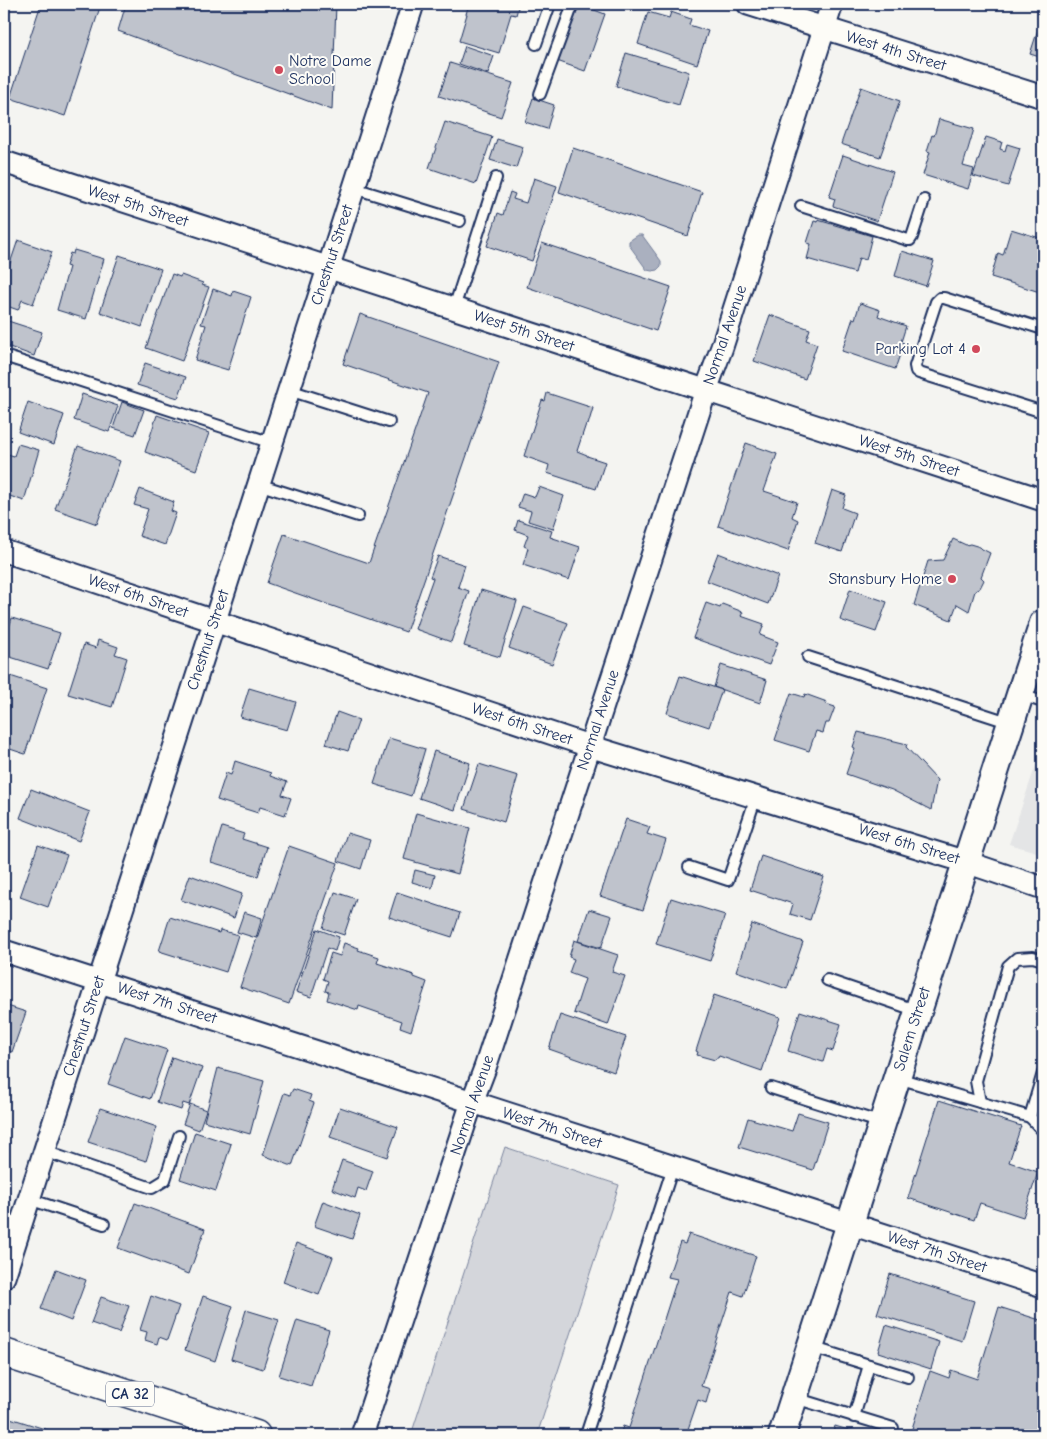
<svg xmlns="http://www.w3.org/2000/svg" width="1047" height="1439" font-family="'Comic Neue',sans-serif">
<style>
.built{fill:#e4e5e6}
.green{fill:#d4d6db;stroke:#78829c}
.water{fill:#aab0bf;stroke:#717c98}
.building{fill:#bfc3cc;stroke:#1b2f5e}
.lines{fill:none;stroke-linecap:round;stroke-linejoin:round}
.service-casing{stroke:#1b2f5e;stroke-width:14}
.minor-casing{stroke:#1b2f5e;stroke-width:25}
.tertiary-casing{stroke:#1b2f5e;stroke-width:30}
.primary-casing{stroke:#1b2f5e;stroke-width:31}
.service{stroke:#fdfcf7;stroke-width:10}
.minor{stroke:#fdfcf7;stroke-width:21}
.tertiary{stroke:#fdfcf7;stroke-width:26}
.primary{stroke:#fdfcf7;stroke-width:28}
.poi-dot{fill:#d1495b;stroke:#fdfcf7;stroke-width:2}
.labels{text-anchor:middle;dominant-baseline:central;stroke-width:4;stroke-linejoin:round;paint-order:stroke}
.shield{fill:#fdfcf7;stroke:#5f6c8c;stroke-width:1}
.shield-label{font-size:15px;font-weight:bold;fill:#1b2f5e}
.street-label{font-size:16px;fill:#1b2f5e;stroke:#fdfcf7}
.poi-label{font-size:16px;fill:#1b2f5e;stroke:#fdfcf7;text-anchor:end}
</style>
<rect width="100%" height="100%" fill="#f4f4f1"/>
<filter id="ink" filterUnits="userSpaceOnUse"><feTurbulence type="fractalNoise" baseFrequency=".02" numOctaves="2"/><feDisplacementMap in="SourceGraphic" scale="10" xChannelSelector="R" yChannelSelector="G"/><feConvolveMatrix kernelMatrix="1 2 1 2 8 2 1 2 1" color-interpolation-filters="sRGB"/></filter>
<g filter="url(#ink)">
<path class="built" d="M1043 744V854L1009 844Z"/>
<path class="green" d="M505 1147 619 1185 537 1435H411Z"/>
<path class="water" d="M638 235H642L661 261V266L657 270 652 271 647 270 629 245V241Z"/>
<g class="building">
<path d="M41 4H101L65 116 10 98Z"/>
<path d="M126 4H336L332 110 118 31Z"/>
<path d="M469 4H519L516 15 511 14 499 53 459 41 467 14H466Z"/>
<path d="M578 4 605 14 585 71 557 61Z"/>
<path d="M648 12 669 18 671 12 691 19 689 25 708 31 697 64 638 44Z"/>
<path d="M1043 14V58L1030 54Z"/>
<path d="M465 46 494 56 488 74 459 64Z"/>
<path d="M626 53 689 72 679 105 616 86Z"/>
<path d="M450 63 513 83 501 117 439 96Z"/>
<path d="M861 87 900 101 880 157 841 144Z"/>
<path d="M533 98 554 105 547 129 525 122Z"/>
<path d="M939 119 974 129 963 166 974 169 968 189 923 175 930 152 927 151 932 135 934 136Z"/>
<path d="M445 122 492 137 476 184 429 168Z"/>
<path d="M986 137 1002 142 1000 149 1005 151 1007 144 1020 148 1008 186 973 176Z"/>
<path d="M497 139 523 147 516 168 490 160Z"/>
<path d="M573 148 702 192 688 236 559 192Z"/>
<path d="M843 155 893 172 877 221 833 206 835 199 829 197Z"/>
<path d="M534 178 557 186 532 261 487 246 498 213 503 215 510 192 515 194 513 199 526 203Z"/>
<path d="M818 220 872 236 866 260 859 258 855 273 807 259 811 244 807 243 814 221 818 222Z"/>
<path d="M1011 229 1043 239V293L991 277 998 253 1003 255Z"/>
<path d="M18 240 52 252 33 304 22 300 18 310 4 305V281Z"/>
<path d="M542 243 671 287 656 331 527 287Z"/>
<path d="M74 250 104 259 86 319 57 310 69 267 66 266 70 253 73 254Z"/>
<path d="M902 251 934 261 926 286 895 276Z"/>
<path d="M119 255 161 269 142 327 100 312Z"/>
<path d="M172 274 180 277 181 275 203 283 202 285 209 287 182 361 146 348Z"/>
<path d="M213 289 232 296 233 291 251 297 228 370 195 360 206 325 201 324Z"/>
<path d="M860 303 880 310 878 316 906 326 901 342 904 343 895 369 842 351 853 318 855 319Z"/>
<path d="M360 314 499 362 406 632 267 583 284 534 369 563 428 393 343 364Z"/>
<path d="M4 315 10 317 8 321 42 332 34 356 4 345Z"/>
<path d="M770 315 810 329 806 340 817 344 805 379 754 361Z"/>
<path d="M145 363 186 377 178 398 137 385Z"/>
<path d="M547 393 593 408 588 425 586 424 577 451 587 455V456L605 462 596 489 547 473 549 465 524 456 542 400 545 401Z"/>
<path d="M82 394 118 406 109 432 74 420Z"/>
<path d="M28 402 64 415 54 445 18 432Z"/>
<path d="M122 402 144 410 135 435 113 428Z"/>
<path d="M157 415 209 433 196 470 145 452Z"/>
<path d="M746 443 777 454 764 491 797 502 792 517 798 520 788 551 718 526Z"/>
<path d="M18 444 39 450 24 501 4 494V453L14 456Z"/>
<path d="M78 446 120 461 97 524 55 509Z"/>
<path d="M539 487 564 496 553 529 528 521 531 511 518 507 523 493 535 497Z"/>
<path d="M140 489 174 502 171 511 176 513 165 545 139 536 148 509 134 505Z"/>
<path d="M832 490 846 495 842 508 855 513 842 552 815 543Z"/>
<path d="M518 520 552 531 550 537 580 547 569 580 523 565 528 548 524 546 528 535 515 530Z"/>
<path d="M953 539 966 545 970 544 980 547 982 549 990 553 981 577 984 580 980 588 975 591 969 611 957 604 951 620 914 605 928 561 943 560Z"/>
<path d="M718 553 778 576 768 604 707 581Z"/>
<path d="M438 556 465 565 458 587 469 591 451 642 415 629 433 578 430 577Z"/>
<path d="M850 589 887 602 876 632 840 620Z"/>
<path d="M481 590 517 601 500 657 464 646Z"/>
<path d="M706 603 720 608 722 604 743 612 741 616 764 624 760 635 778 642 769 665 693 638Z"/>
<path d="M524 607 568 623 552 664 509 648Z"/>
<path d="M12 618 60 633 48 669 4 655V643Z"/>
<path d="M98 640 118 647 115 654 127 658 112 707 68 694 84 644 96 648Z"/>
<path d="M721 665 767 680 760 703 714 687Z"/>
<path d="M4 674 47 688 25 754 4 747Z"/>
<path d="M680 676 722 690 709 727 667 713Z"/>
<path d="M249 688 296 702 287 730 240 717Z"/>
<path d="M791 693 804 697 805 694 827 702 826 704 835 707 829 723H826L823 733 816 731 809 751 775 740Z"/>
<path d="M337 712 359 720 348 751 326 744Z"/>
<path d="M858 732 907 744 906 747 937 780 931 810 892 790 846 774 855 748 853 747Z"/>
<path d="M389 738 425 749 411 796 374 784Z"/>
<path d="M434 751 470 763 455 810 419 798Z"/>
<path d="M235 761 271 773 270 776 287 782 282 795 291 798 285 815 260 807 258 813 217 800 226 773 231 775Z"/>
<path d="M479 764 518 776 504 822 464 809Z"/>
<path d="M31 789 90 812 79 841 20 818Z"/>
<path d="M416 813 470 828 458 874 404 859Z"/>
<path d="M626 819 650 827 647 834 666 840 643 910 600 896Z"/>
<path d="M222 827 244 834 242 839 267 847 258 876 211 862Z"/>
<path d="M347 833 370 840 361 869 338 861Z"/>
<path d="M38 845 67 855 48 907 20 897Z"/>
<path d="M289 846 338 863 289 1004 240 987Z"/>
<path d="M761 856 824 877 810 920 790 914 793 904 750 890Z"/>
<path d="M415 870 435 875 432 888 412 882Z"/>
<path d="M190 875 242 894 234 918 181 900Z"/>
<path d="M335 892 356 899 344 935 323 928Z"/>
<path d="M397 892 460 913 452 937 389 917Z"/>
<path d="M671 898 725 915 710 961 656 944Z"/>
<path d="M589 909 612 916 601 948 578 941Z"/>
<path d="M244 912 262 918 256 938 237 932Z"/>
<path d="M170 917 219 933 220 930 238 935 226 972 159 951Z"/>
<path d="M752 924 803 942 787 989 736 971Z"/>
<path d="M317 929 339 937 335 951 327 948 311 997 296 992Z"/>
<path d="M574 940 618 955 612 972 625 976 608 1025 574 1013 585 979 569 973 574 959 569 957Z"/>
<path d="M344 943 359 948 358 950 379 957 377 963 414 975V977L427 982 411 1031 400 1027 402 1021 359 1006 358 1010 327 1000 329 992 325 991 328 981 323 979 331 953 340 956Z"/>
<path d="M714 995 780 1017 762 1071 719 1056 718 1058H716L715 1060 697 1055 698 1052 696 1051Z"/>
<path d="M4 1005 26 1012 12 1052 4 1049Z"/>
<path d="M800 1011 841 1024 833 1051 827 1049 823 1062 788 1051Z"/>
<path d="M560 1015 626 1037 614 1072 549 1049Z"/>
<path d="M125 1036 167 1050 150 1099 108 1084Z"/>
<path d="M172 1057 202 1068 189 1105 183 1103 181 1110 157 1102Z"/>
<path d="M218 1068 264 1081 250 1134 204 1121Z"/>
<path d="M293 1089 311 1095 309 1101 314 1103 292 1166 263 1155 284 1093 290 1095Z"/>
<path d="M939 1100 1021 1126 1009 1162 1038 1172 1023 1217 980 1203 974 1220 908 1198Z"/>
<path d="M190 1104 206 1110 199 1130 183 1124Z"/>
<path d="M340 1107 398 1127 387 1157 330 1137Z"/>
<path d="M100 1108 157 1127 146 1161 88 1142Z"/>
<path d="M798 1113 828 1122 813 1170 739 1147 748 1118 792 1131Z"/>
<path d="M195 1132 231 1144 216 1191 180 1179Z"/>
<path d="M342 1160 373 1171 366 1191 358 1188 355 1198 332 1189Z"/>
<path d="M323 1201 360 1215 352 1239 314 1226Z"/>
<path d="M135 1203 205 1229 189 1274 118 1248Z"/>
<path d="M689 1234 756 1256 743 1296 732 1292 701 1386 710 1389 706 1403 698 1400 686 1435H620L623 1426 629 1428 677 1279 668 1277 680 1242 685 1244Z"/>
<path d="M296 1243 333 1257 319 1295 283 1282Z"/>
<path d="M56 1269 86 1280 71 1321 41 1309Z"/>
<path d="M890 1274 974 1301 962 1341 877 1314Z"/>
<path d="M151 1296 179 1306 167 1340 159 1337 157 1344 145 1340 147 1332 140 1330Z"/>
<path d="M203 1296 233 1306 215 1361 185 1350Z"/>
<path d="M101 1297 129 1306 119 1333 91 1323Z"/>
<path d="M999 1307 1043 1321V1435H910L930 1371 949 1378 951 1370 977 1379Z"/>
<path d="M246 1310 279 1320 263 1369 231 1359Z"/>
<path d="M297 1320 329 1330 311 1386 279 1376Z"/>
<path d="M886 1325 939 1342 931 1369 878 1352Z"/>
<path d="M7 1417 48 1430 46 1435H4V1428Z"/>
<path d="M835 1426 865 1435H832Z"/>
</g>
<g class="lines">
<defs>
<g id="service">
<path d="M536 44 550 4"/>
<path d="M540 94 573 4"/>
<path d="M354 188 460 221"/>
<path d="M801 206 908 240H910L912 237 924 200"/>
<path d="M454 308 496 178"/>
<path d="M1043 329 944 298H940L936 302 915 366 916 371 919 373 1043 412"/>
<path d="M4 356 272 443"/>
<path d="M289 390 389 422"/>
<path d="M258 484 358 516"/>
<path d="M808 657 1011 723"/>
<path d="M1021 695 1043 702"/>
<path d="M689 867 728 880 756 797"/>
<path d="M827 980 918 1011"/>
<path d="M898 1078 1030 1117 1043 1073"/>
<path d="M771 1088 882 1123"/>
<path d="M980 1102 976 1081 1008 966 1017 958 1033 957 1043 960"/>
<path d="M1030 1117 1043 1131"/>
<path d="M44 1151 152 1188 165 1180 179 1136"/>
<path d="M29 1199 104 1224"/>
<path d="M811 1347 908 1377"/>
<path d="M795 1398 893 1428"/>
<path d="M854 1417 869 1365"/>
<path d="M586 1435 673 1167"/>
</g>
<g id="minor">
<path d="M748 4 1043 97"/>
<path d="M4 162 1043 500"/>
<path d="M4 551 589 746 966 862 1043 888"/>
<path d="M4 951 1043 1286"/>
<path d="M4 1277 413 4"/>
<path d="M362 1435 472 1102 485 1068 706 390 722 347 832 4"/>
</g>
<path id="tertiary" d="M782 1435 1043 623"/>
<path id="primary" d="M4 1353 256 1435"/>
</defs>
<use href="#service" class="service-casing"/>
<use href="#minor" class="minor-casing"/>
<use href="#tertiary" class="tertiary-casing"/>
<use href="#primary" class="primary-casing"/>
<use href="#service" class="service"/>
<use href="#minor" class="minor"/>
<use href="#tertiary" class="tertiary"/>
<use href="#primary" class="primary"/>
</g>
</g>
<g class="poi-dot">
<circle cx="279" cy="70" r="5"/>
<circle cx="976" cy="349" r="5"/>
<circle cx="952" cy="579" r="5"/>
</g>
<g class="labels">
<rect class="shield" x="106" y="1381.5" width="48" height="25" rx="4"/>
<g class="shield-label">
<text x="130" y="1394">CA 32</text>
</g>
<g class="street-label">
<text transform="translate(896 51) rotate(17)">West 4th Street</text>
<text transform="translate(138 206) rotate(18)">West 5th Street</text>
<text transform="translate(332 255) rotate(-72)">Chestnut Street</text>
<text transform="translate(524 331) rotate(18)">West 5th Street</text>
<text transform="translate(725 335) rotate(-71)">Normal Avenue</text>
<text transform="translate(909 456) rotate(18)">West 5th Street</text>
<text transform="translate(138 596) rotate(19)">West 6th Street</text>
<text transform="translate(208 640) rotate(-72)">Chestnut Street</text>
<text transform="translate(598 720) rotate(-72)">Normal Avenue</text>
<text transform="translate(522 724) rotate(18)">West 6th Street</text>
<text transform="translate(909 844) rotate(17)">West 6th Street</text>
<text transform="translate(167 1003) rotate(18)">West 7th Street</text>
<text transform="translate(84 1026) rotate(-72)">Chestnut Street</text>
<text transform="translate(912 1029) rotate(-72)">Salem Street</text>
<text transform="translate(472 1105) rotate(-71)">Normal Avenue</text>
<text transform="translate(552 1128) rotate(18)">West 7th Street</text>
<text transform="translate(937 1252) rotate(18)">West 7th Street</text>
</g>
<g class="poi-label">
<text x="289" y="61" text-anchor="start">Notre Dame<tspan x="289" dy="18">School</tspan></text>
<text x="966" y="349">Parking Lot 4</text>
<text x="942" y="579">Stansbury Home</text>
</g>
</g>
<rect width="1047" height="1439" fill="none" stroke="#fdfcf7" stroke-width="20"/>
<rect x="10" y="10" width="1027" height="1419" fill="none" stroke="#1b2f5e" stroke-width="2" filter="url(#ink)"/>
</svg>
